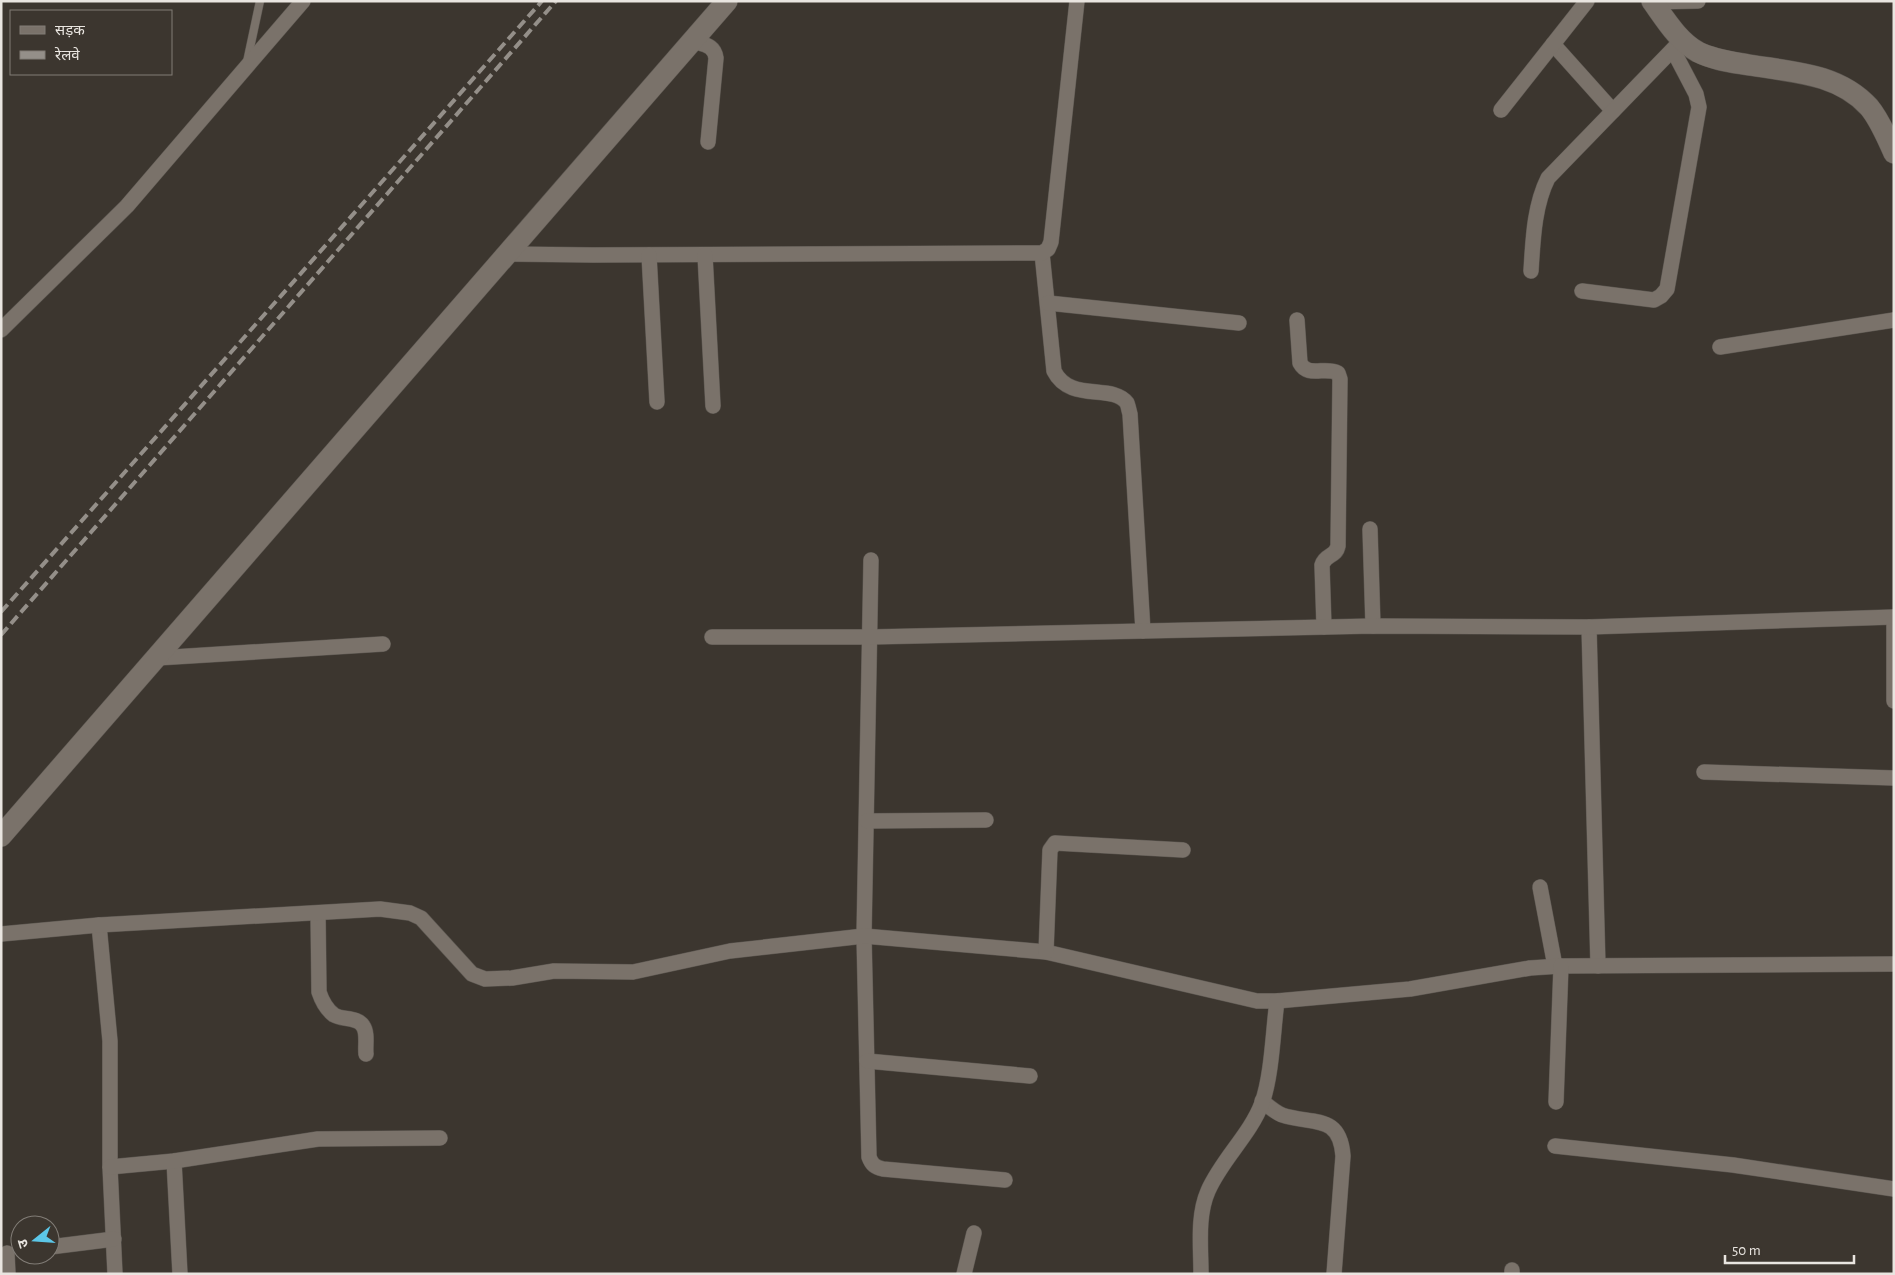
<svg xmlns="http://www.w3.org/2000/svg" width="1895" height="1275" font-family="'Alegreya Sans','Noto Sans Devanagari',sans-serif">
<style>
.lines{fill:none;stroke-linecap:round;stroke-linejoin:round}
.lane-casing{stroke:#5a554f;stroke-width:9}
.street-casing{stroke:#5a554f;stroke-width:16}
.secondary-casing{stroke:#5a554f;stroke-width:22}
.lane{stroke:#7a726a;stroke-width:8}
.street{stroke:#7a726a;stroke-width:15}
.secondary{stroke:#7a726a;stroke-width:21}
.rail{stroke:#948f89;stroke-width:4;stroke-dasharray:10 5;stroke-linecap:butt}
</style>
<rect width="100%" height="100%" fill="#3c362f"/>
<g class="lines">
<defs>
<path id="lane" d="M247 62 260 1"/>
<g id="street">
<path d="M1653 2 1698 1"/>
<path d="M693 41C705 45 714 45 716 58L708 142"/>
<path d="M1553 44 1613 111"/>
<path d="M1501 110 1587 1"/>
<path d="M1042 253 1054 371C1070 403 1112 383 1127 403 1128 405 1129 411 1130 414L1143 631"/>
<path d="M508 254 593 255 1042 253 1048 249 1051 242 1077 1"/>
<path d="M649 255 657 402"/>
<path d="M705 255 713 406"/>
<path d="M1531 271C1533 240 1534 206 1548 178L1679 43"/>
<path d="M1582 291 1654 300 1661 296 1667 289 1699 107 1696 94 1673 50"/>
<path d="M1048 303 1239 323"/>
<path d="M1297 320 1300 363C1308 378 1325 366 1338 373L1340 379 1338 546C1336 557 1325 554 1322 565L1324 627"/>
<path d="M1 330 127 206 303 1"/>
<path d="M1720 347 1894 320"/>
<path d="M1370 529 1373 626"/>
<path d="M871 560 864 936 869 1157C872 1165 875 1167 883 1169L1005 1180"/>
<path d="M1894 617V701"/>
<path d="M1589 627 1598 966"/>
<path d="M712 637H870L1373 626 1589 627 1894 617"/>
<path d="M157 658 383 644"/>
<path d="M1704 772 1894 778"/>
<path d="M867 821 986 820"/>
<path d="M1540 887 1555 966"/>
<path d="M318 913 319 992C322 1001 326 1009 334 1015 342 1020 358 1017 363 1026 368 1033 365 1046 366 1054"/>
<path d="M99 925 110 1041V1167L115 1274"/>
<path d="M1 934 99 925 380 909 410 913 421 918 472 974 485 979 512 978 554 971 633 972 730 951 864 936 1046 952 1257 1001H1277L1410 989 1530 968 1561 966 1894 964"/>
<path d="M1046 952 1050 850 1055 843 1183 850"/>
<path d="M867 1061 1030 1076"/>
<path d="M1262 1101C1268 1106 1275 1112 1282 1115 1312 1125 1340 1113 1343 1156L1334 1274"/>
<path d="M1556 1102 1561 966"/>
<path d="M1555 1146 1733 1165 1894 1189"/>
<path d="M174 1161 180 1274"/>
<path d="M110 1167 174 1161 318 1139 440 1138"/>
<path d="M50 1247 114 1239"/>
<path d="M7 1253 8 1274"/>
<path d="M964 1274 974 1233"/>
<path d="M1201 1274C1201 1247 1197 1216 1208 1191 1222 1159 1250 1135 1262 1103 1272 1075 1273 1031 1277 1001"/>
<path d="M1512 1274V1270"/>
</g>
<g id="secondary">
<path d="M1652 1C1665 19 1678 41 1698 52 1714 60 1732 62 1749 65 1792 72 1838 73 1869 107 1880 120 1887 138 1894 153"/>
<path d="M1 836 727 1"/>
</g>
</defs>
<use href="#lane" class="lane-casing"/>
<use href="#street" class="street-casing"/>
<use href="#secondary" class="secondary-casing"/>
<use href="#lane" class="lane"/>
<use href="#street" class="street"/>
<use href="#secondary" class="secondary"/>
<g class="rail">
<path d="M1 612 542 1"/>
<path d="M1 635 556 1"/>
</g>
</g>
<rect width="1895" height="1275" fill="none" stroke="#e9e5e0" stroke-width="5"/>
<rect x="10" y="10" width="162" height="65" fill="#3c362f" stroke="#817c76"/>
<rect x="20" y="26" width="25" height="8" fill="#7a726a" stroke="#817c76"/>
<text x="55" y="35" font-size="15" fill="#e9e5e0">सड़क</text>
<rect x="20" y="51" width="25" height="8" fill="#948f89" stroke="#817c76"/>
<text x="55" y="60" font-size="15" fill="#e9e5e0">रेलवे</text>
<g transform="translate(35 1240) rotate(253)"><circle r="24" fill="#3c362f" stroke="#817c76"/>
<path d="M0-4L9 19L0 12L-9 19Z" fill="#5cc7e8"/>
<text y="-8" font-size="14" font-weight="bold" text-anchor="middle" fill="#e9e5e0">उ</text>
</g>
<path d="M1725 1255v8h129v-8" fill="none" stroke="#e9e5e0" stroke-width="2.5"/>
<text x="1732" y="1255" font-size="15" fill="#e9e5e0" stroke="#3c362f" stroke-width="4" paint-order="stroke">50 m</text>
</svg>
